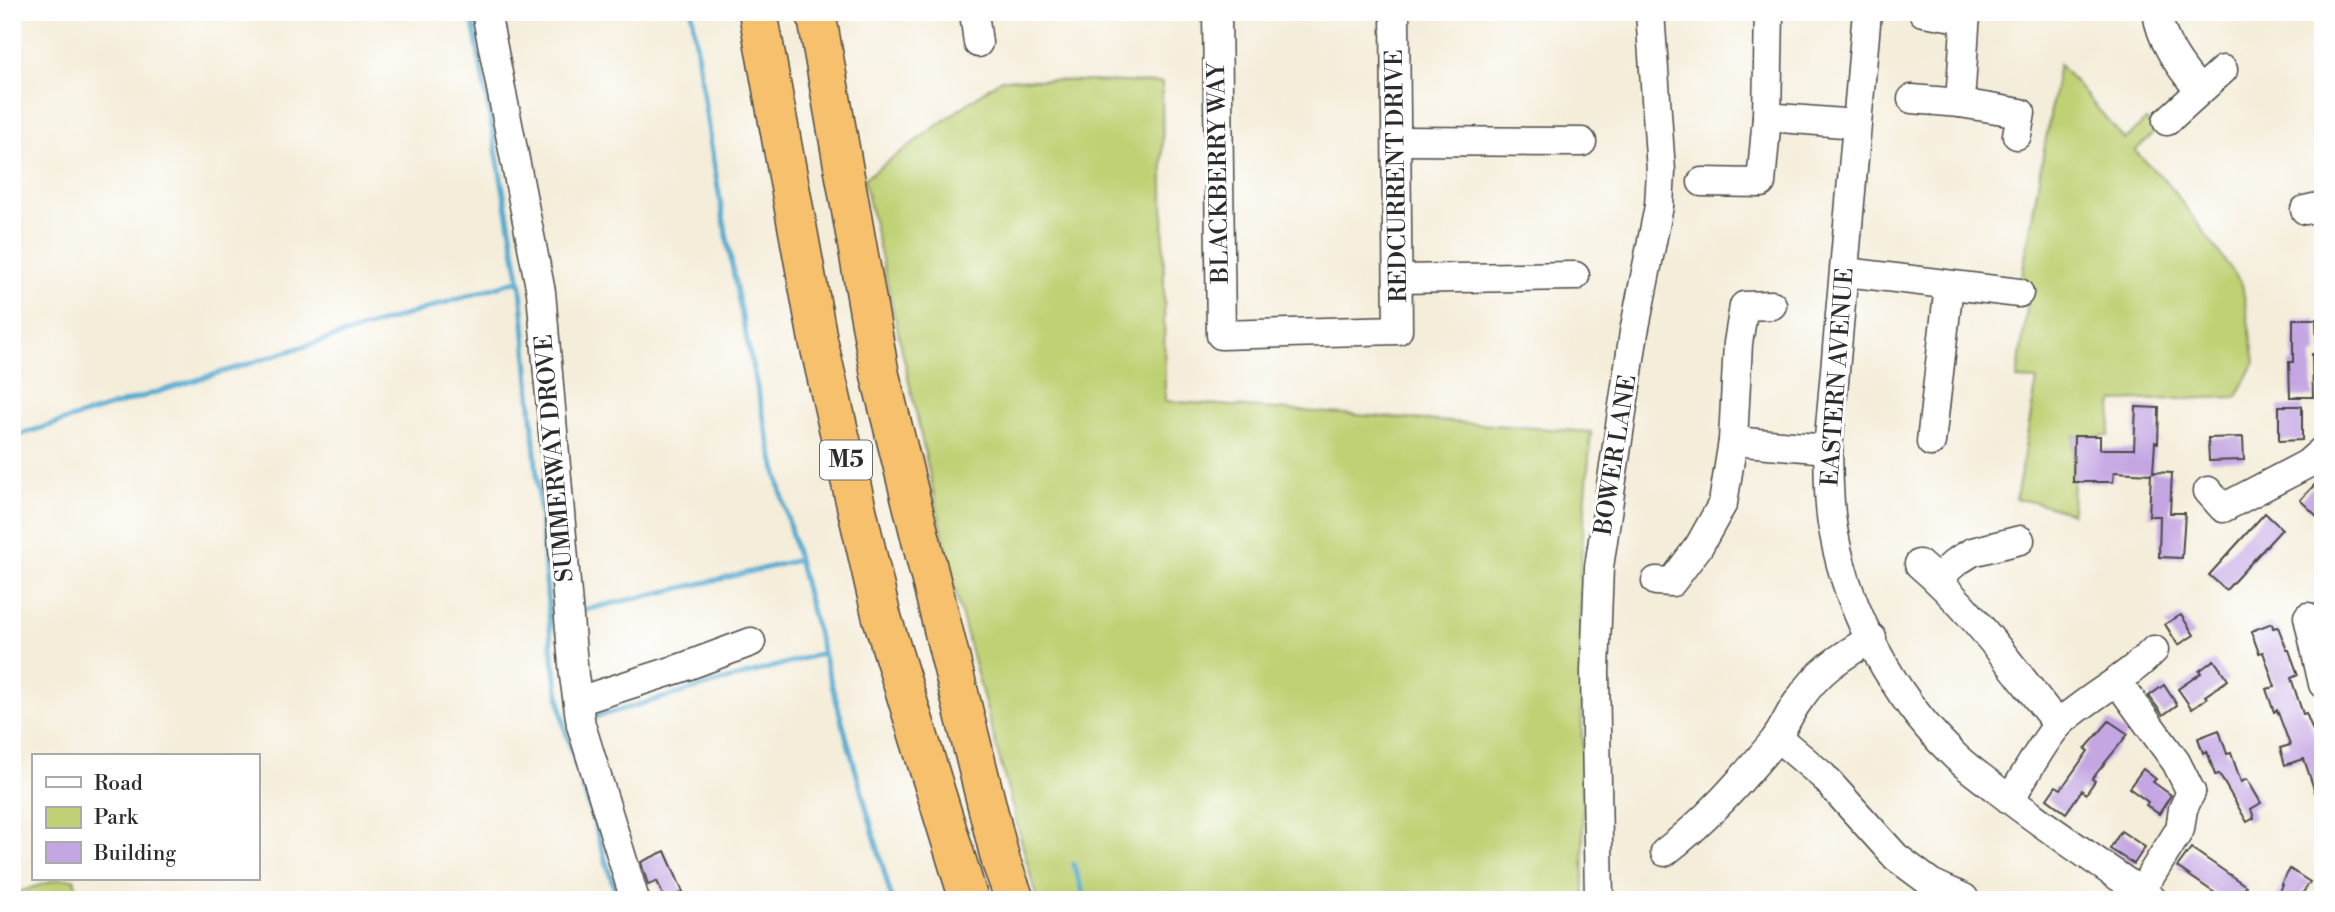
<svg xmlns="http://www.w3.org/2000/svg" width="2335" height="912" font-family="'Libre Bodoni',serif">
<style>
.green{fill:#bfd174;stroke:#757e50;stroke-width:2}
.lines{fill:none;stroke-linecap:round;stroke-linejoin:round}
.stream{stroke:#53aacf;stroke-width:5}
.building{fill:#c4a6e3}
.minor-casing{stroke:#494845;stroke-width:31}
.highway-casing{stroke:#494845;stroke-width:41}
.minor{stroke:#fff;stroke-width:28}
.highway{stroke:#f7c06c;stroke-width:38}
.labels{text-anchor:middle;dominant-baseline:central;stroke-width:6;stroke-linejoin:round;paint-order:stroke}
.shield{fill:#fff;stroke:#6b6b6b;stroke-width:2}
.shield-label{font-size:23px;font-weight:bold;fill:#2b2b2b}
.street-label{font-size:24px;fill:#2b2b2b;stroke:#fff}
</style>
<rect width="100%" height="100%" fill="#fff"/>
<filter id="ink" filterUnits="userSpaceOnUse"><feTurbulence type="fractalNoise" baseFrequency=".0143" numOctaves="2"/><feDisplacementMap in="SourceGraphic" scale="14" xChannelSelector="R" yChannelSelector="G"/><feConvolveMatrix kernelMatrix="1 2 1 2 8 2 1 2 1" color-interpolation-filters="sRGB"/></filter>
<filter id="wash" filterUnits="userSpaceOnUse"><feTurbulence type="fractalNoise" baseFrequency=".00686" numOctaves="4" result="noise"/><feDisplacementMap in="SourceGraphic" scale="28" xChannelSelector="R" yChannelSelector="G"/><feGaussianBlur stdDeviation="1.57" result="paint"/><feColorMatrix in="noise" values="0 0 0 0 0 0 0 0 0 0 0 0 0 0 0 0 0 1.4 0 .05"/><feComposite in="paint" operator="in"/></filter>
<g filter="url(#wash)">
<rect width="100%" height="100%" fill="#f4edd9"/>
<g class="green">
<path d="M2059 64 2125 140 2146 120 2156 131 2135 151 2170 186 2242 284 2255 362 2237 397 2113 401 2109 436H2074L2072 513 2039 503 2016 499 2037 380 2017 379 2028 301 2019 293Z"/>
<path d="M1001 79 1162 83 1165 401 1591 432 1580 574 1584 900H1037L957 598 864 179Z"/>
<path d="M59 879H74L80 900H12V894Z"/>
</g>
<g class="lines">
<g class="stream">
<path d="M471 12 521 288 552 652 564 726 618 900"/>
<path d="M692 12C715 198 752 382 799 563 828 676 861 787 892 900"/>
<path d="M12 437 519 280"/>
<path d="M578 608 579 611 721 579 798 560"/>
<path d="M591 718 823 653"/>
<path d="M1073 864 1086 900"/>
</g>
</g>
<g id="blocks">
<g class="building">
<path d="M2293 319H2316L2317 354H2312L2313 397H2290L2289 362H2293Z"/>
<path d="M2279 406H2302V440L2279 441Z"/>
<path d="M2136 407 2159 408 2158 443 2155 442 2153 472 2172 473 2170 513H2185L2182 558 2159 557 2160 516H2149L2151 474 2114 472 2113 482H2073L2074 436H2100V449H2134Z"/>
<path d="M2243 437 2244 460 2209 461 2208 438Z"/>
<path d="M2323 476V522L2300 500Z"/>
<path d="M2265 513 2282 529 2226 590 2209 575Z"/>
<path d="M2181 615 2194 635 2178 645 2165 624Z"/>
<path d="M2272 623 2273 628 2278 627 2287 650H2289L2298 675 2291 678 2303 714 2306 713 2323 756V807H2320L2304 759 2285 765 2280 748 2290 745 2277 710 2274 712 2266 689 2275 687 2263 652 2259 653 2251 631Z"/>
<path d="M2214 660 2228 680 2205 696 2207 698 2192 709 2178 689 2201 673 2199 671Z"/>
<path d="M2164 685 2177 705 2163 715 2149 696Z"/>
<path d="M2109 721 2128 734 2092 779 2095 781 2086 794 2082 790 2066 813 2047 799 2056 786 2061 789 2088 751 2085 749Z"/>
<path d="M2219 730 2227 754 2231 753 2241 782 2247 779 2261 803 2251 809 2254 818 2247 822 2219 774 2215 775 2207 751 2203 753 2198 738Z"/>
<path d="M2143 769 2156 779 2153 782 2171 795 2159 814 2146 805 2148 802 2129 788Z"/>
<path d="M2121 831 2145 847 2134 864 2110 849Z"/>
<path d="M2191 848 2246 886 2237 900H2225L2177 867Z"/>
<path d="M665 851 683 892 665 900 657 881 648 885 641 862Z"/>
<path d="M2290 869 2310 882 2298 900H2275L2283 885 2281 884Z"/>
</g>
</g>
</g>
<g filter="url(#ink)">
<use href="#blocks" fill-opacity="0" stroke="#494845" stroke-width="2"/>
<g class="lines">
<defs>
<g id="minor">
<path d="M486 12 541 292 574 676 581 725 635 900"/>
<path d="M974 12 978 43"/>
<path d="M1217 12 1221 335 1398 330 1395 12"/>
<path d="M1867 12 1828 449C1829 478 1828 506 1834 534 1848 612 1894 697 1951 752 1964 766 1981 777 1996 789 2046 828 2100 864 2153 900"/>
<path d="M1923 12 1966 19"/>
<path d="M2157 12C2161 42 2180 67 2199 90"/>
<path d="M1912 99 1960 103 2021 113 2017 135"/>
<path d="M1960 103 1966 12"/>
<path d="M1767 117 1856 124"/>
<path d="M2167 121 2223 70"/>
<path d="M1397 141 1582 142"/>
<path d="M1702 182 1761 183 1767 117 1769 12"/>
<path d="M2305 210 2323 206"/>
<path d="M1846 272 2019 293"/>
<path d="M1398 279 1575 276"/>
<path d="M1733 441 1828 449"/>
<path d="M1931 442 1949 285"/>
<path d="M2208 491 2223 508 2307 464 2323 450"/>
<path d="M1919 564C1973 610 2014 670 2058 725"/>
<path d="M1937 579 1956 562 1972 552 2020 540"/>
<path d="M1656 581 1672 582 1699 546 1723 503 1733 441 1738 343 1744 306 1772 305"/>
<path d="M2308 617 2323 684"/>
<path d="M2117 681 2176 762 2191 792"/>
<path d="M578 701 681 668 751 642"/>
<path d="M1777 737 1823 776 1896 857 1931 883 1964 898"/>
<path d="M2010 800C2021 781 2046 737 2060 723 2090 696 2126 679 2154 650"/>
<path d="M1665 852C1706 821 1741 781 1774 741 1784 728 1789 713 1799 700 1820 669 1841 657 1872 638"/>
<path d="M2151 875 2180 829 2183 809 2191 792"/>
<path d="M1599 900 1595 671 1599 567 1634 332 1659 206 1661 171 1650 12"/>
</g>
<g id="highway">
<path d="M758 12 818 340 881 614 969 900"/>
<path d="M816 12 880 375 1001 862 1015 900"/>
</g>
</defs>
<use href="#minor" class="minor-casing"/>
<use href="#highway" class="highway-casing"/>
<use href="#minor" class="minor"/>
<use href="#highway" class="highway"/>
</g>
</g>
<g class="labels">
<rect class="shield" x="820" y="440.5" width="52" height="39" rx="5"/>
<g class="shield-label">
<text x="846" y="460">M5</text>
</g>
<g class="street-label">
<text transform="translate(1219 173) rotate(-91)">BLACKBERRY WAY</text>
<text transform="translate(1397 176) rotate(-91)">REDCURRENT DRIVE</text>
<text transform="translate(1838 377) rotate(-86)">EASTERN AVENUE</text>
<text transform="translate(1616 455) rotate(-81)">BOWER LANE</text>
<text transform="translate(555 458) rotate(-95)">SUMMERWAY DROVE</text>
</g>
</g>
<rect width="2335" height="912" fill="none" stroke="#fff" stroke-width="42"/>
<rect x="32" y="754" width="228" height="126" fill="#ffffff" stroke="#aaaaaa" stroke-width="2"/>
<rect x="46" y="777" width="35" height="10" fill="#ffffff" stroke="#aaaaaa" stroke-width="2"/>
<text x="94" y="790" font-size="21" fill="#2b2b2b">Road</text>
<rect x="46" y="807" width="35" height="21" fill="#bfd174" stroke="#aaaaaa" stroke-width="2"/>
<text x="94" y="824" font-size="21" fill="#2b2b2b">Park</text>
<rect x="46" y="842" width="35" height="21" fill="#c4a6e3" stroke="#aaaaaa" stroke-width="2"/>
<text x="94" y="860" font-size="21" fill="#2b2b2b">Building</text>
</svg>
